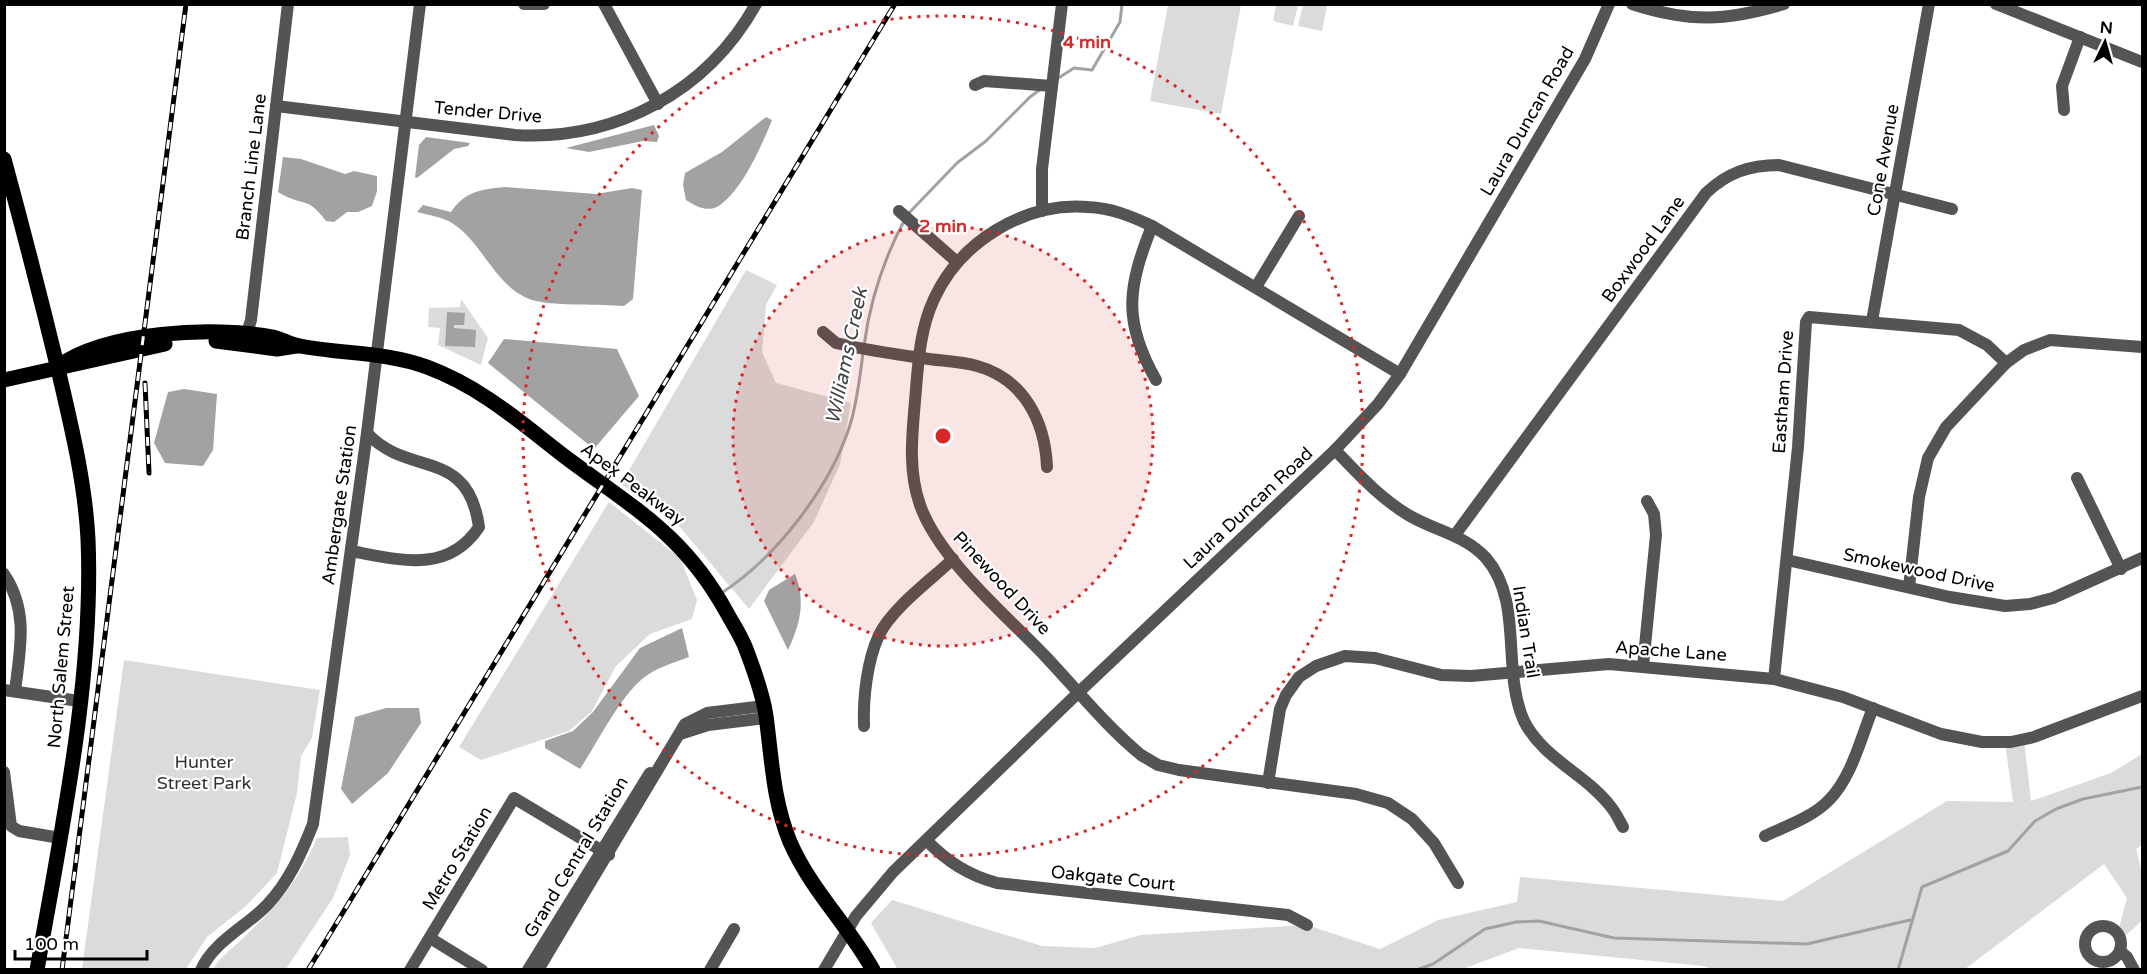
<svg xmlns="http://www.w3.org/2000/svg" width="2147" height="974" font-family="'Varela Round',sans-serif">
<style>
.green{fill:#dbdbdb}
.water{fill:#a2a2a2}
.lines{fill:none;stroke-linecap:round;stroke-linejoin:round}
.stream{stroke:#a2a2a2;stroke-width:3}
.minor{stroke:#545454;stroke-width:12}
.major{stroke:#000;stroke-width:15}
.rail-casing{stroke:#000;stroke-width:5}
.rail{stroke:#fff;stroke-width:3;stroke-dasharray:9;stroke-linecap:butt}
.ring{fill:none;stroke:#d62828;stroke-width:3;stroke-dasharray:3 6}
.labels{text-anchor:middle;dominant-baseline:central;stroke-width:4.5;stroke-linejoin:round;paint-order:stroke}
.street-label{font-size:18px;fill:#000;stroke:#fff}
.park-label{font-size:18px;fill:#323232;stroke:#fff}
.water-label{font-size:20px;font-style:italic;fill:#434343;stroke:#fff}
.centre{fill:#d62828;stroke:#fff;stroke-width:3}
.ring-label{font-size:18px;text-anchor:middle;font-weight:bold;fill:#d62828;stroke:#fff;stroke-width:4.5;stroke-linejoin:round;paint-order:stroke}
</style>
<rect width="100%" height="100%" fill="#fff"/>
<g class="green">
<path d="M1168 5H1241L1221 114 1150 101Z"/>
<path d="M1276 5H1298L1293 26 1273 21Z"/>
<path d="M1303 5H1327L1322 31 1298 26Z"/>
<path d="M746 270 777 285 766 305 762 352 776 383 851 403 840 464 814 522 749 609 680 527 621 484Z"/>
<path d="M461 299 488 338 481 365 438 345 440 328 428 327 429 308 460 307Z"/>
<path d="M609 502 680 558 697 600 692 619 650 634 616 666 592 711 569 731 481 760 459 747Z"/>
<path d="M124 660 320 690 312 738 301 756 297 793 277 873 246 906 207 937 186 969H82Z"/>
<path d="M2024 739 2031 801 2111 773 2142 754V845L2136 849 2142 872V921L2125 936 2119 928 2127 898 2104 864 1965 969 1715 970 1703 966 1519 948 1460 970H898L871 923 892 900 1042 946 1095 948 1141 935 1307 925 1380 949 1438 920 1517 902 1520 877 1783 901 1947 801 2013 802 2005 742Z"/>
<path d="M348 837 350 855 333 898 286 969H213L220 959C264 919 293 894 317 838Z"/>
</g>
<g class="water">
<path d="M766 117 772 120C762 145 741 193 717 207 706 212 695 206 686 200L683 185 685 173 722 152Z"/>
<path d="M654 125 659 136 657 142 643 141 589 152 566 148Z"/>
<path d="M426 137 470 143 468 146 454 149 417 178 415 177 419 145Z"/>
<path d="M283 157 301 159 345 174 354 171 377 176V191L372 206 358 212H347L334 222 326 221C307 195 302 207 278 192Z"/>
<path d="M505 187 596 194 632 188 642 190 633 299 624 306C601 304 556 306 536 301 496 291 484 243 452 223 443 217 428 215 417 212L423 205 451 212C464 192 481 189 505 187Z"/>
<path d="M447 312 465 313 464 325H454V328L476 330 475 347 445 346Z"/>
<path d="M504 339 617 349 639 396 594 449 488 363Z"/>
<path d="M184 389 217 394 213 450 203 466 165 463 154 443 168 392Z"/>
<path d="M795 574C806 602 800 624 788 650L764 601 769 590Z"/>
<path d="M682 628 689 657C673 663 655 668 642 679 618 700 598 742 580 769L545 748V741L573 731 593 712 640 648Z"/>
<path d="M386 708H419L421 723 388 773 352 804 341 789 355 717Z"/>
</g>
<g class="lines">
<g class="stream">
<path d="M1057 79 1074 68 1092 70 1120 22 1122 4"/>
<path d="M908 214 957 163 986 141 1030 97 1041 89"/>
<path d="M864 346C870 300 883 260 905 219"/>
<path d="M720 594C775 559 830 488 850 425 857 403 860 376 863 353"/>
<path d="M1416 970 1433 964 1485 929 1516 922 1539 921 1614 938 1807 944 1910 920"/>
<path d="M1898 970 1922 887 2008 851 2035 821 2056 809 2083 799 2142 787"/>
</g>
<g class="minor">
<path d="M524 4H544"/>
<path d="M604 4 658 104"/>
<path d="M1632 4C1690 23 1726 21 1784 4"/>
<path d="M1996 4 2142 62"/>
<path d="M975 85 984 81 1052 86"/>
<path d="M276 106 515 135C615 141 707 92 756 4"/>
<path d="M2064 110 2062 86 2080 37"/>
<path d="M899 211 957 262"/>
<path d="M1042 211V169L1062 4"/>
<path d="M1152 226C1128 287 1122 320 1156 380"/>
<path d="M1256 287 1299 216"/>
<path d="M1872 321 1929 4"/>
<path d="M823 332 836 343C865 350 893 354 922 358 940 361 959 361 977 366 1024 379 1045 421 1047 467"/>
<path d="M247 333 251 320 288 4"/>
<path d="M1400 374 1152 226C1131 216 1111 208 1088 207 1024 202 960 242 934 299 919 331 918 367 915 401 912 436 908 471 920 505 939 559 1006 615 1046 657 1077 690 1106 726 1141 755L1158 765 1179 770 1356 794 1388 803 1412 819 1434 843 1458 883"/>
<path d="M1335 450C1358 474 1381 499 1410 516 1436 531 1465 535 1486 558 1524 602 1501 670 1524 721 1543 759 1586 774 1611 807 1616 813 1619 820 1623 827"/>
<path d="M2077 478 2121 569"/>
<path d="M1455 535 1706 193C1727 173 1749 165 1779 165L1952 209"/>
<path d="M351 551C400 560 448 574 479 527 468 446 408 478 367 433"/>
<path d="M1787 560 1950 597 2005 606 2030 604 2053 598 2142 558"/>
<path d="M4 574C29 611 20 650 15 691"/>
<path d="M1909 587 1919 497 1928 458 1946 427 2006 363 2024 350 2050 340 2142 347"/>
<path d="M1643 666 1656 535 1654 514 1647 501"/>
<path d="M1774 679 1798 447 1806 322 1809 317 1959 330 1987 345 2006 363"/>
<path d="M4 690 79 701"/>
<path d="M864 726C863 698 867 661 879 635 892 608 931 580 953 559"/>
<path d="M680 734 708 725 766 718"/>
<path d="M4 772 11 826 19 831 60 838"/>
<path d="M1268 783 1280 709 1286 695 1299 677 1316 666 1345 656 1375 658 1441 675 1471 676 1609 664 1774 679 1843 697 1941 734 1982 742H2011L2034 737 2142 696"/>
<path d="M1765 836C1786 826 1813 817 1829 800 1852 777 1861 737 1873 708"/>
<path d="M927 841C948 862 968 875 997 883L1288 915 1307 925"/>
<circle cx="2103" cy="944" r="18"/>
<path d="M430 938 482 970"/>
<path d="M2120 951 2127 957 2134 970"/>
<path d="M201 970C213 942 247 926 267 905 289 882 302 852 313 824L367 433 420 4"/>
<path d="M410 970 514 798 609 855"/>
<path d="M528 970 650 773"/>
<path d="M538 970 685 724 707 713 764 706"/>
<path d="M710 970 734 929"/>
<path d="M824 970 856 916 893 872 1079 692 1335 450 1378 404 1400 374 1585 59 1609 4"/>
</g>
<g class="major">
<path d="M4 159C23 229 41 299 58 369 71 425 85 481 88 539 94 679 61 832 37 970"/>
<path d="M216 341 277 349 296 346"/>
<path d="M57 367C106 331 214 326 273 337 282 339 291 345 300 346 342 354 387 352 427 367 481 387 520 422 564 456 633 508 684 534 727 613 733 624 741 636 746 649 754 670 763 694 766 716 772 760 773 801 790 842 811 890 848 925 873 970"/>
<path d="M4 380 165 344"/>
</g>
<defs>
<g id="rail">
<path d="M145 383 149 473"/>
<path d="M62 970 186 4"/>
<path d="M308 970 895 4"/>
</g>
</defs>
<use href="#rail" class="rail-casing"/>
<use href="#rail" class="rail"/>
</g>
<circle cx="943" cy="436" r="210" fill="#d62828" fill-opacity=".12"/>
<g class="ring">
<circle cx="943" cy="436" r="210"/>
<circle cx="943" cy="436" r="420"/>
</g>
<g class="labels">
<g class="street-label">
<text transform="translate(488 112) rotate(5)">Tender Drive</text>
<text transform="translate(1527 121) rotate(-60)">Laura Duncan Road</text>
<text transform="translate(1883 160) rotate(-80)">Cone Avenue</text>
<text transform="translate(251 167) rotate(-83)">Branch Line Lane</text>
<text transform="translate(1643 249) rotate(-54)">Boxwood Lane</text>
<text transform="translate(1783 392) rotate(-86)">Eastham Drive</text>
<text transform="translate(633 484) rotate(37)">Apex Peakway</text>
<text transform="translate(339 505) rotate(-82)">Ambergate Station</text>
<text transform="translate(1248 508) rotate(-43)">Laura Duncan Road</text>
<text transform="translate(1919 570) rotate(12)">Smokewood Drive</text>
<text transform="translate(1002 583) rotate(47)">Pinewood Drive</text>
<text transform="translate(1526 632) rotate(81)">Indian Trail</text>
<text transform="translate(1671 651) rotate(4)">Apache Lane</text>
<text transform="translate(61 667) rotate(-85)">North Salem Street</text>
<text transform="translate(576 857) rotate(-59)">Grand Central Station</text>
<text transform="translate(457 858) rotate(-59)">Metro Station</text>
<text transform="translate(1113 878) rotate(6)">Oakgate Court</text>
</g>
<g class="park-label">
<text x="204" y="762">Hunter<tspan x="204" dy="21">Street Park</tspan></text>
</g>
<g class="water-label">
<text transform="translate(847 356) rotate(-78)">Williams Creek</text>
</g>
</g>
<circle cx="943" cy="436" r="9" class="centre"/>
<g class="ring-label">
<text x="1087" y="48">4 min</text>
<text x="943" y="232">2 min</text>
</g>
<rect width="2147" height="974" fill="none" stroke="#000000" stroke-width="12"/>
<g transform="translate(2105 42) rotate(5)" stroke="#ffffff" stroke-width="4.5" paint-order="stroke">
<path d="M0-4.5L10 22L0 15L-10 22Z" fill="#000000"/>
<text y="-9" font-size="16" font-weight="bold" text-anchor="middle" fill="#000000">N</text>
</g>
<path d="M15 950v9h132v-9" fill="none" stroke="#000000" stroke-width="3"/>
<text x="24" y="950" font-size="18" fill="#000000" stroke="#ffffff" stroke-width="4.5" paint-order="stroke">100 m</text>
</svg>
